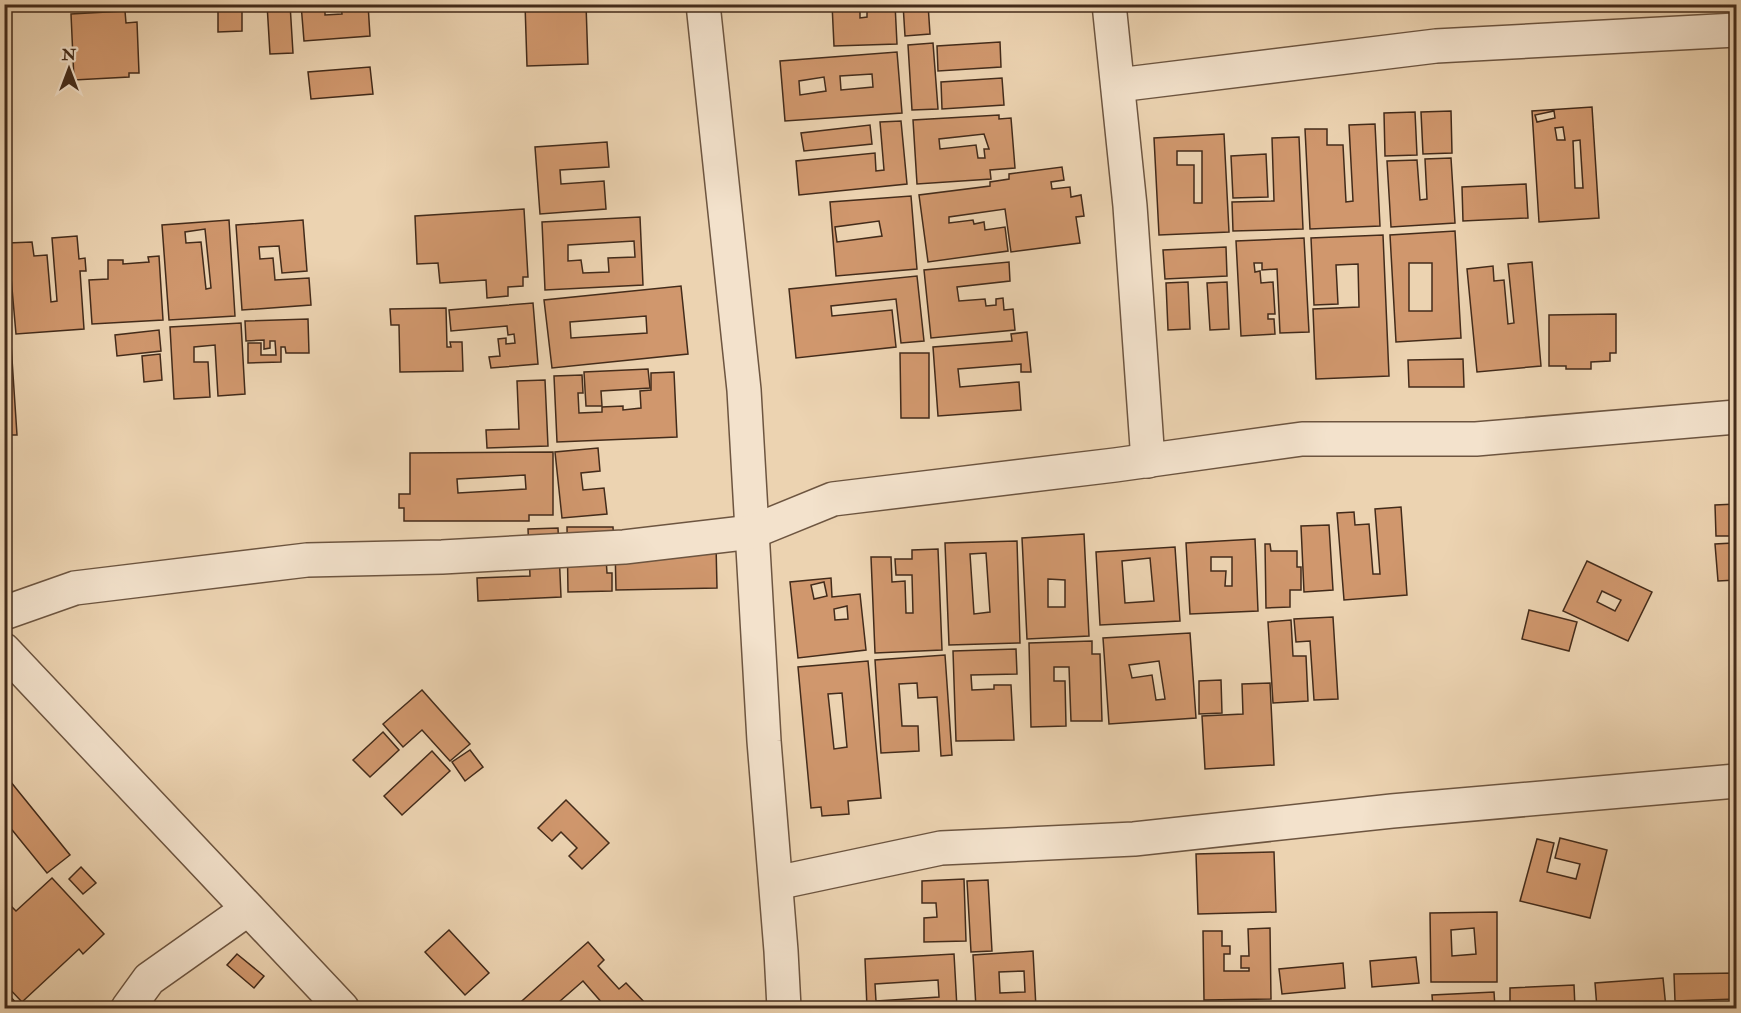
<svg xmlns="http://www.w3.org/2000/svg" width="1741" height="1013" font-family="'IM FELL Double Pica',serif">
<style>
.building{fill:#d0976d;stroke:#432b1a;stroke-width:1.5;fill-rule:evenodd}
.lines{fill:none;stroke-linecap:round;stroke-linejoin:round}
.minor-casing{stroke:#6d5540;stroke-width:36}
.tertiary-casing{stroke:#6d5540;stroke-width:36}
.minor{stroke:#f3e2cc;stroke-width:33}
.tertiary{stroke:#f3e2cc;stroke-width:33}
</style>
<rect width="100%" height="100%" fill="#ecd3b1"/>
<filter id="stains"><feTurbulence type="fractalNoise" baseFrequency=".00333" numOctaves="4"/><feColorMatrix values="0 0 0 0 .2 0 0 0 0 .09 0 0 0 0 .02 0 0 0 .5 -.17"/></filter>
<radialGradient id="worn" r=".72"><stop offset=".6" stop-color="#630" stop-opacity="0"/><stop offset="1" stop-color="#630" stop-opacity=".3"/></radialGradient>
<g class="building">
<path d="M218 4H242V31L218 32Z"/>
<path d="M267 4H290L293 53 270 54Z"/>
<path d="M301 4H325V15L342 14 341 4H368L370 36 304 41Z"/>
<path d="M525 4H586L588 64 527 66Z"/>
<path d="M832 4H860V18L867 17V4H895L897 44 834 46Z"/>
<path d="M903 4H928L930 34 905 36Z"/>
<path d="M125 11 126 23 137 22 139 73H129V77L74 80 71 14Z"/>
<path d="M1000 42 1001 67 938 71 937 46Z"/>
<path d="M933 43 938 109 912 110 908 45Z"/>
<path d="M897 52 902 113 785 121 780 61ZM872 74 873 87 841 90 840 76ZM824 77 826 91 800 95 799 81Z"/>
<path d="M370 67 373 94 311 99 308 72Z"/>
<path d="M1002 78 1004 105 942 109 941 82Z"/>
<path d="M1592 107 1599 218 1539 222 1532 111ZM1554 111 1555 118 1537 122 1535 115ZM1563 127 1565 140H1557L1555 128ZM1580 140 1583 188H1575L1573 141Z"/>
<path d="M1451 111 1452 153 1423 154 1421 112Z"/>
<path d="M1415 112 1417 155 1385 156 1384 113Z"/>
<path d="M999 115V119L1011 118 1015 168 990 170 991 179 917 184 913 120ZM984 134 989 149H984L985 158H978L976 145 940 149 939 139Z"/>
<path d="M901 121 907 184 799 195 796 161 875 153 876 171 884 170 880 122Z"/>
<path d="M1375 124 1380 226 1310 229 1305 129H1327V145H1343L1346 202 1353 201 1349 125Z"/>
<path d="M870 125 872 144 804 151 801 133Z"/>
<path d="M1224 134 1229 232 1159 235 1154 138ZM1177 151H1202V203H1194V165H1177Z"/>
<path d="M1299 137 1303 229 1233 231 1232 202 1274 201 1272 138Z"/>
<path d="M607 142 609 167 560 170 561 184 604 181 606 209 540 214 535 147Z"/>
<path d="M1266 154 1268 197 1233 198 1231 156Z"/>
<path d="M1451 158 1455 223 1391 227 1387 161 1417 160 1420 200 1427 199 1425 159Z"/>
<path d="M1062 167 1064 180 1051 182 1052 189 1070 187 1071 197 1081 195 1084 216 1076 217 1080 243 1011 252 1005 209 949 217V223L973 220 974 224 984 222 985 230 1005 227 1008 251 928 262 919 195 990 186V182L1009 179V174Z"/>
<path d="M1526 184 1528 218 1463 221 1462 187Z"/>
<path d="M911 196 917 269 836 276 830 202ZM879 221 882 236 837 242 835 227Z"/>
<path d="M524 209 528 277H523V286L508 287V296L487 298 486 280 440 283 438 263 417 264 415 216Z"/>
<path d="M640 217 643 285 545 290 542 222ZM634 241 635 257 608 258 609 272 583 273 581 260 568 261V245Z"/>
<path d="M229 220 235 316 169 320 162 225ZM205 229 211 288 206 289 201 242 186 243 185 232Z"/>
<path d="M303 220 307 271 282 273 279 246 259 247 260 259 273 258 275 280 309 278 311 305 242 310 236 225Z"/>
<path d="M1455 231 1461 338 1396 342 1390 235ZM1409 263H1432V311H1409Z"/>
<path d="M1383 235 1389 376 1316 379 1313 309 1359 307 1358 264 1336 265 1338 304 1314 305 1311 238Z"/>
<path d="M77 236 79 259 85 258 86 271H80L84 329 16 334 8 243 32 242 34 256 47 255 51 302 57 301 52 238Z"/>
<path d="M1304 238 1309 332 1280 333 1277 269 1262 270V263H1254L1255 272 1260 271 1261 283 1273 282 1275 314H1268V319H1274L1275 334 1241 336 1236 241Z"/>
<path d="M1226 247 1227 276 1165 279 1163 250Z"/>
<path d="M159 256 163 320 92 324 89 280 108 279V260H123V264L149 262 148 257Z"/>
<path d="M1009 262 1010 281 957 287 959 301 985 299 986 306 996 305V299L1003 298 1004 310 1013 309 1015 330 931 338 924 270Z"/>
<path d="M1532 262 1541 366 1477 372 1467 269 1493 266 1494 281 1504 280 1508 324 1514 323 1508 264Z"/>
<path d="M917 276 924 341 901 343 896 299 831 306 832 316 892 310 896 347 796 358 789 289Z"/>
<path d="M1188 282 1190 329 1168 330 1166 283Z"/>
<path d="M1227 282 1229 329 1210 330 1207 283Z"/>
<path d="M681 286 688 354 552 368 544 300ZM646 316 647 333 571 338 570 322Z"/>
<path d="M533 303 538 364 491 368 489 357 500 356 498 339 506 338V344L515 343 514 334 508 335 507 326 451 331 449 310Z"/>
<path d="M446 308 447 347H451L450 342H462L463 371 400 372 399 325H391L390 309Z"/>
<path d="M1616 314V353H1610V361L1591 362V369H1566V366H1549V315Z"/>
<path d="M308 319 309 353H286L285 347H281V362L248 363V343H261V355H276L275 341H270V348L264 349V340L246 341 245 321Z"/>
<path d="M241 323 245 394 218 396 215 345 194 347V362H208L210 397 174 399 170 327Z"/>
<path d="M159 330 161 351 117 356 115 335Z"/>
<path d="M1027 332 1031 372H1021V364L958 369 960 387 1019 382 1021 410 938 416 933 347 1012 341 1011 334Z"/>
<path d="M4 344H11L17 435H4Z"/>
<path d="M900 353H929V418H901Z"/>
<path d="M160 354 162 380 144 382 142 356Z"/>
<path d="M1463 359 1464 387H1409L1408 360Z"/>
<path d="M648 369 650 388 601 391 602 406H586L584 372Z"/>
<path d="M674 372 677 437 557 442 554 376 582 375 583 393H578L579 413 602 412V407L623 406V410L641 408 640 391 651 390V373Z"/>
<path d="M545 380 548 446 487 448 486 430 519 429 517 381Z"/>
<path d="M598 448 600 471 581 473 583 490 604 488 607 514 562 518 555 452Z"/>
<path d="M553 452V515H529V521H404V508H399V494H410V453ZM525 475 526 489 458 493 457 479Z"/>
<path d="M1736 504V536H1716L1715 505Z"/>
<path d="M1401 507 1407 595 1344 600 1337 513 1354 512 1355 525 1369 524 1373 574H1380L1375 509Z"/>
<path d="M1329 525 1333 590 1304 592 1301 526Z"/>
<path d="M567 527H613L614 544 606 558 607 573H612V591L568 592Z"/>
<path d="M558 528 561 597 478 601 477 578 530 576 528 529Z"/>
<path d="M1084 534 1089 636 1027 639 1022 538ZM1048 579 1065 580V607H1048Z"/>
<path d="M1736 536V580L1718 581 1715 544 1733 543V537Z"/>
<path d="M1255 539 1258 611 1190 614 1186 543ZM1211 557H1232V586H1225L1226 571H1211Z"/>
<path d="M1017 541 1020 643 949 645 945 543ZM986 553 990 612 974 614 970 554Z"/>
<path d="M716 544 717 588 616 590 615 546Z"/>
<path d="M1265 544H1270L1271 551H1297V567H1301V590H1290V607L1266 608Z"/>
<path d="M1175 547 1180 621 1100 625 1096 552ZM1150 558 1154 601 1125 603 1122 561Z"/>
<path d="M938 549 942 650 875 653 871 557H891L892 582 905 581 906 613H913L912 575H896L895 559H912V550Z"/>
<path d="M1587 561 1652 592 1628 641 1563 611ZM1602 591 1621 600 1615 611 1597 602Z"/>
<path d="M831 578 832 597 860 594 866 650 798 658 790 582ZM824 582 827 596 814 599 811 585ZM847 606 848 619 835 620 834 609Z"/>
<path d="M1529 610 1577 622 1569 651 1522 639Z"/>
<path d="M1333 617 1338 699 1314 700 1310 641 1296 642 1294 619Z"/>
<path d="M1291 620 1293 656H1306L1308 701 1273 703 1268 622Z"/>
<path d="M1190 633 1196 718 1109 724 1103 638ZM1159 661 1165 699 1156 700 1152 675 1132 678 1129 665Z"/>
<path d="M1092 641V654H1100L1102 721H1071L1069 667H1054V681H1065L1066 726 1031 727 1029 643Z"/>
<path d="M1016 649 1017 674 971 675 972 690 994 689V685H1011L1014 740 956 741 953 651Z"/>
<path d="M945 655 952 755 941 756 937 697 918 698 917 683 899 684 902 726H918L919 751 881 753 875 660Z"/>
<path d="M868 661 881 798 848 801 849 814 822 816 821 807 811 808 798 667ZM842 693 847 747 834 749 828 694Z"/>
<path d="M1221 680 1222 713 1199 714V681Z"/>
<path d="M1270 683 1274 765 1205 769 1202 716 1243 714 1242 684Z"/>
<path d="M422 690 470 744 450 761 422 730 403 747 383 724Z"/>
<path d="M383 732 399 750 370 777 353 760Z"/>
<path d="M470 750 483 767 465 781 452 762Z"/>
<path d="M432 751 450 771 402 815 384 796Z"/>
<path d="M6 776 70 855 47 873 4 820Z"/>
<path d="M566 800 609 843 582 869 569 856 577 848 561 832 552 841 538 828Z"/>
<path d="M1560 838 1607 850 1590 918 1520 901 1537 839 1554 843 1547 872 1576 879 1580 864 1555 858Z"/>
<path d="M1274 852 1276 912 1198 914 1196 854Z"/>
<path d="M81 867 96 883 83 894 69 879Z"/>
<path d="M52 878 104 934 83 954 79 949 22 1002 4 983V905L7 902 16 911Z"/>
<path d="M964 879 966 941 924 942V918L937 917 936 903H922V881Z"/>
<path d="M988 880 992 951 971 952 967 881Z"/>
<path d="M1497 912V982H1431L1430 913ZM1474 928 1476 954 1452 956 1451 930Z"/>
<path d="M1270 928 1271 999 1204 1000 1203 931H1222V946H1230V954H1224V971H1249V968H1241V956H1249L1248 929Z"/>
<path d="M449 930 489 973 465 995 425 952Z"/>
<path d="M588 942 604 960 598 966 619 989 626 983 647 1005 643 1008H598L603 1004 583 981 552 1008H514Z"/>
<path d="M1033 951 1036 1008H976L973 955ZM1024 971 1025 992 1000 993 999 972Z"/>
<path d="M237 954 264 976 254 988 227 965Z"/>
<path d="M954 954 957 1008H867L865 959ZM938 980 939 997 876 1001 875 984Z"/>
<path d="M1416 957 1419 983 1372 987 1370 961Z"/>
<path d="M1343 963 1345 988 1282 994 1279 969Z"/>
<path d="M1736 973V999L1675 1001 1674 974Z"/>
<path d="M1663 978 1666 1008H1597L1595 983Z"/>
<path d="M1574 985 1575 1008H1510V988Z"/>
<path d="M4 990 21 1008H4Z"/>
<path d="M1494 992 1495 1008H1433L1432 995Z"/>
<path d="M1345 1003 1346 1008H1287V1004Z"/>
<path d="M1283 1005V1008H1221V1007Z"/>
</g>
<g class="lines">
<defs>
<g id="minor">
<path d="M703 4 744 390 764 741 781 951 784 1008"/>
<path d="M1109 4 1130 206 1148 461"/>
<path d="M1118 85 1436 46 1736 30"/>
<path d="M4 613 75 588 307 560 442 557 624 547 752 532 833 499 1115 465 1302 439H1476L1736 417"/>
<path d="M776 883 941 848 1134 839 1392 811 1736 781"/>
<path d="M128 1008 149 979 248 909"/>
</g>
<path id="tertiary" d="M4 650 342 1008"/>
</defs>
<use href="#minor" class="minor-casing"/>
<use href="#tertiary" class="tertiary-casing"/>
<use href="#minor" class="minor"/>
<use href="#tertiary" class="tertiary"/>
</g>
<rect width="1741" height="1013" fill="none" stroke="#ecd3b1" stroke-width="24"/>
<rect x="6" y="6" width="1729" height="1001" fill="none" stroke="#432b1a" stroke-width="3"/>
<rect x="12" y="12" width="1717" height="989" fill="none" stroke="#432b1a" stroke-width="1.5"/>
<g transform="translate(69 69)" stroke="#f3e2cc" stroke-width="4.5" paint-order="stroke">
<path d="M0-4.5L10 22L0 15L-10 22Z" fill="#432b1a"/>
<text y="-9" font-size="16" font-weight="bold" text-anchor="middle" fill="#432b1a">N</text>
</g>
<rect width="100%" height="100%" filter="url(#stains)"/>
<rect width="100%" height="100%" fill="url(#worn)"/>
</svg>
